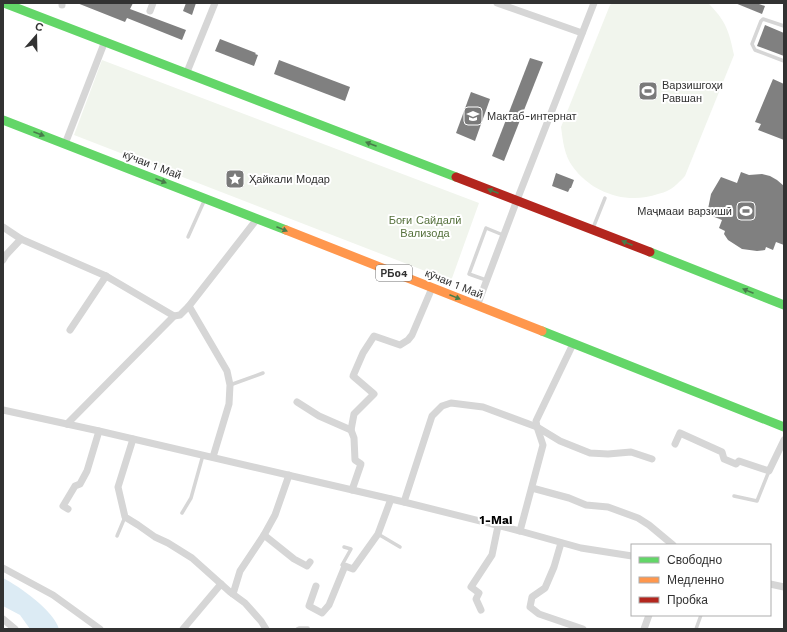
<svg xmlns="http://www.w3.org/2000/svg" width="787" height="632" font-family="'Work Sans',sans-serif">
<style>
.green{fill:#f1f5ed}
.water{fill:#dcebf4}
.building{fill:#808080}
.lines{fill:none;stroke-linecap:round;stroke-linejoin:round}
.lane{stroke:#d6d6d6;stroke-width:3.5}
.street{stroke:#d6d6d6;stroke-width:7}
.fast{stroke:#63d668;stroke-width:9}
.slow{stroke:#ff974d;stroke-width:9}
.jam{stroke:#b3261e;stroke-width:9}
.oneway{fill:#487c4a}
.labels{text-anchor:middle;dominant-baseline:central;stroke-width:4;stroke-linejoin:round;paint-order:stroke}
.shield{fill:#fff;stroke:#707070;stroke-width:1}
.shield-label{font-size:10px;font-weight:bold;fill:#323232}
.poi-label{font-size:11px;fill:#323232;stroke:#fff;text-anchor:start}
.street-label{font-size:11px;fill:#323232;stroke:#fff}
.park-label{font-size:11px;fill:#56713c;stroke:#fff}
.neighbourhood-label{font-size:12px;font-weight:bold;fill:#000;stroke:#fff}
</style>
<rect width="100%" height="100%" fill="#fff"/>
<g class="green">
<path d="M613 3H708C726 21 729 31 734 55L685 176C680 181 675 187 669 190 666 192 661 193 658 194 627 205 592 193 573 167 564 155 563 141 561 127L610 5Z"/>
<path d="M102 60 479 203 451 281 74 135Z"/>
</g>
<path class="water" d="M3 578C19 586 54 611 59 629H30L20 615 3 606Z"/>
<g class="building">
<path d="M77 3H133L130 9 186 30 182 40 127 18 125 22Z"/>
<path d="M186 3H196L192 15 183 11Z"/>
<path d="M735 3H756L765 6 762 14Z"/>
<path d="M765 25 784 33V56L757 46Z"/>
<path d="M220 39 256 53 255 54 258 55 254 66 215 51Z"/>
<path d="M530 58 543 62 504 161 492 156Z"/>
<path d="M279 60 350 87 345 101 274 74Z"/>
<path d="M773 79 784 84V140L758 130 761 124 755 122Z"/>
<path d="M471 92 490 99 475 141 456 133Z"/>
<path d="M741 172 749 175 762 174 770 176 777 180 784 186V245L776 242 773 250 766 247 765 250 757 251 742 249 728 240 724 234 725 231 719 228 722 220 707 214 711 194 721 177 737 183Z"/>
<path d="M556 173 574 180 571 188H570L568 192 552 186Z"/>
</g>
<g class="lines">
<g class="lane">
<path d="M784 26 763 19 761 21 752 44 755 50 784 61"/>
<path d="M593 228 605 198"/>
<path d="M188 237 205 199"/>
<path d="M486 280 469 274 486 228 503 235"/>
<path d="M230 385 263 373"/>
<path d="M734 496 757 501 769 471"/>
<path d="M182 513 191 498 203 455"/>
<path d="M378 534 400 547"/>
<path d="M117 536 125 517"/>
<path d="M344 566 342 565 351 549 344 547"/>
<path d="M297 629 299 628H308"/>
<path d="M696 629 701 615"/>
</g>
<g class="street">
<path d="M497 3 582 33"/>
<path d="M62 5V3"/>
<path d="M150 11 153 3"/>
<path d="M187 72 215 3"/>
<path d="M65 144 105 41"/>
<path d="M3 227 21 239 106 276 174 316"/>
<path d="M3 260 6 255 21 239"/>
<path d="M189 306 227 371 230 385 229 404 213 457"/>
<path d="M477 306 517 200 594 3"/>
<path d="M70 330 106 276"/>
<path d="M297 402 319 416 351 430"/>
<path d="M3 410 99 431 404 502 520 531 581 548 632 556"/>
<path d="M67 424 174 316 180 315 189 306 257 219"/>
<path d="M133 439 118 487 125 517 138 525 155 537 168 543 192 558 230 592 245 603 261 621 266 629"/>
<path d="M675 444 680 433 722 452 724 459 736 464 739 461 769 471 784 440"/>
<path d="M532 488 569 498 586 505 608 507 638 518 649 525 673 545"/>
<path d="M352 490 361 464 355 460 354 438 351 430 354 414 374 394 353 376 363 353 374 336 400 345 408 340 412 335 432 288"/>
<path d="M404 502 432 416 442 406 451 403 483 407 537 427 560 441 590 453 608 454 631 452 652 459"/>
<path d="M68 509 63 506 75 486 80 484 87 471 99 431"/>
<path d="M520 531 543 445 537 427 536 421 573 344"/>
<path d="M264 535 294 559 307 566 310 562"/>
<path d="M561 543 554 567 545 588 532 597 530 607 539 614 583 629"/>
<path d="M3 568 53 595 100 629"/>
<path d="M770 584 784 587"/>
<path d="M316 586 309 606 322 613 329 605 345 566 353 569 378 534 391 499"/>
<path d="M233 594 240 571 264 535 275 515 289 475"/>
<path d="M481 610 476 599 479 593 471 587 492 555 498 526"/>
<path d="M3 619 15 629"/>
<path d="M183 629 221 584"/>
<path d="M644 629 649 615"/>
</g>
<g class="fast">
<path d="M4 3 456 177"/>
<path d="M3 120 286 230"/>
<path d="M650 252 784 305"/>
<path d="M542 331 784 427"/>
</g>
<path class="slow" d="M286 230 542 331"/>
<path class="jam" d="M456 177 650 252"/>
</g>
<defs><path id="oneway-solid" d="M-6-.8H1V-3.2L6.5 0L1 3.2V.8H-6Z"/></defs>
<g class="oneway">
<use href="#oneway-solid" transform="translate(39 134) rotate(21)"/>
<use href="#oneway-solid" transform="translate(371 144) rotate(-159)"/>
<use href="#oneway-solid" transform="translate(161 181) rotate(21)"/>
<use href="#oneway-solid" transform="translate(493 191) rotate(-159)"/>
<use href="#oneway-solid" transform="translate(282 229) rotate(22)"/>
<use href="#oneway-solid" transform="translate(627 243) rotate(-158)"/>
<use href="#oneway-solid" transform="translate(748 291) rotate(-158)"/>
<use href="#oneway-solid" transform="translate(455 297) rotate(22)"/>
</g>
<defs>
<symbol id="stadium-square" viewBox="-11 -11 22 22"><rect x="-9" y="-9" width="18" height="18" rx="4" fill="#7a7a7a" stroke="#fff"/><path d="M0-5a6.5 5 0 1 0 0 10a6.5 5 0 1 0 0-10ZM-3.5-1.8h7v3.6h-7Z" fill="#fff"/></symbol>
<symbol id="school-square" viewBox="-11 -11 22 22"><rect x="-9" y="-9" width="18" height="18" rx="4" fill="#7a7a7a" stroke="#fff"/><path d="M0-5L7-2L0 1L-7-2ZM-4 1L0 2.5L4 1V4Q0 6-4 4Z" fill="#fff"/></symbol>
<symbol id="sight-square" viewBox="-11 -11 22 22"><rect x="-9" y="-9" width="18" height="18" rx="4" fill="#7a7a7a" stroke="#fff"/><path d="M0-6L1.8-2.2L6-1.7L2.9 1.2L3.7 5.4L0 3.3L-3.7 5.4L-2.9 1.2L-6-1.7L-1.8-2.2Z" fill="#fff"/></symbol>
</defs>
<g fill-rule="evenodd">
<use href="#stadium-square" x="637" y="80" width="22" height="22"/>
<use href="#school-square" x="462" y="105" width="22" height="22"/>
<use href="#sight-square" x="224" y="168" width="22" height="22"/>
<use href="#stadium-square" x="735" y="200" width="22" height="22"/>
</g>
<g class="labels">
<rect class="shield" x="376" y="265" width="36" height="16" rx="3"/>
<g class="shield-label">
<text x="394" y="273">РБ04</text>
</g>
<g class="poi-label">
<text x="662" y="85">Варзишгоҳи<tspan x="662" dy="13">Равшан</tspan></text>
<text x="487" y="116">Мактаб-интернат</text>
<text x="249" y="179">Ҳайкали Модар</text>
<text x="732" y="211" text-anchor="end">Маҷмааи варзишӣ</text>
</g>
<g class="street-label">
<text transform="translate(152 165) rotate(21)">кӯчаи 1 Май</text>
<text transform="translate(454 284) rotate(22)">кӯчаи 1 Май</text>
</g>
<g class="park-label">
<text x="425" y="220">Боғи Сайдалӣ<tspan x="425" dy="13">Вализода</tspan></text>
</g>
<g class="neighbourhood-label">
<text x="496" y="520">1-Mai</text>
</g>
</g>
<rect width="787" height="632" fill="none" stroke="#323232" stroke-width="8"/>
<rect x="631" y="544" width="140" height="72" fill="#ffffff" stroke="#adadad"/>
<rect x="639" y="557" width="20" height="6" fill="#63d668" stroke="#adadad"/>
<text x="667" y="564" font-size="12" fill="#323232">Свободно</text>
<rect x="639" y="577" width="20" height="6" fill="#ff974d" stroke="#adadad"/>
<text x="667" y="584" font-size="12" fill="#323232">Медленно</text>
<rect x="639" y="597" width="20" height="6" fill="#b3261e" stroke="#adadad"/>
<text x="667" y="604" font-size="12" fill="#323232">Пробка</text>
<g transform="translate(36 36) rotate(20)" stroke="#ffffff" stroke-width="3" paint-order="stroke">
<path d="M0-3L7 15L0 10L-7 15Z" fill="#323232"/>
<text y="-6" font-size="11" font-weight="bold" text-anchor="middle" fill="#323232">С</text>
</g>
</svg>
